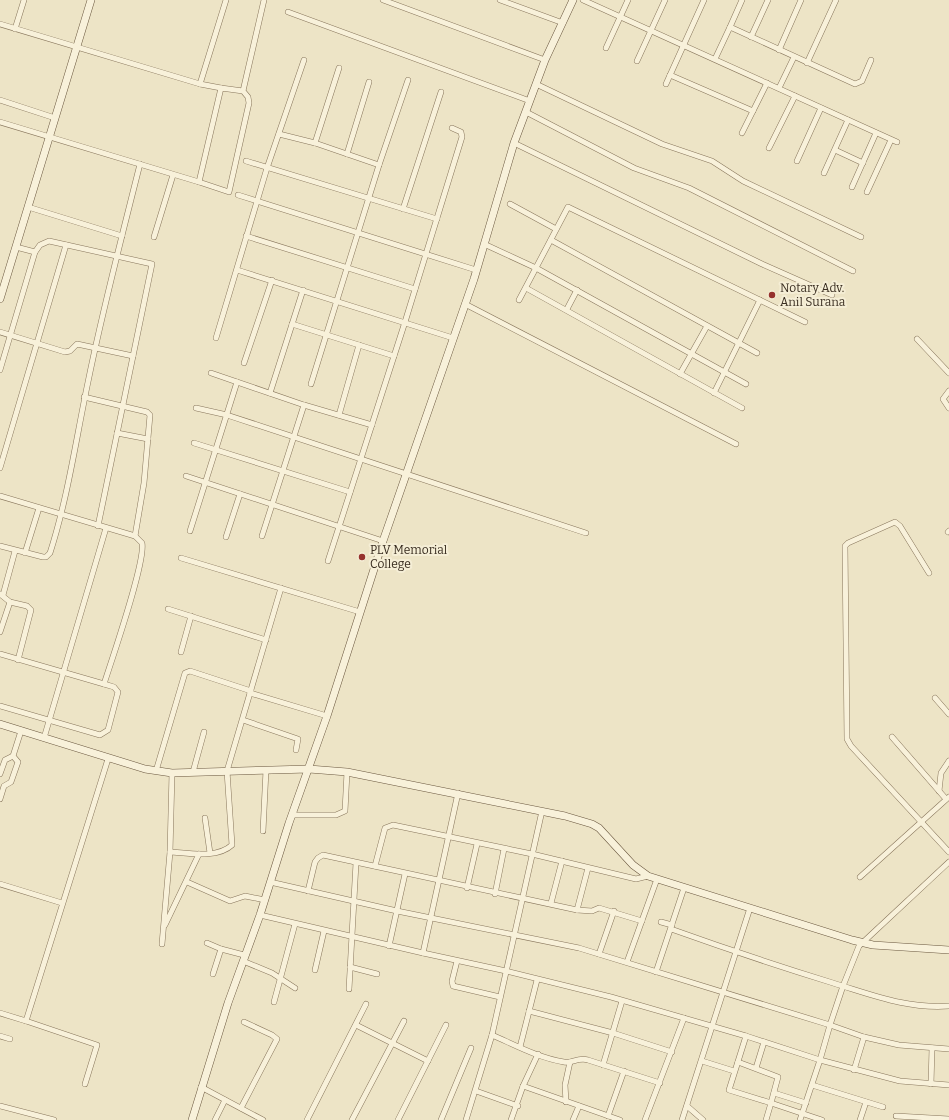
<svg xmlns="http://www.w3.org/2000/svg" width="949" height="1120" font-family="Bitter,serif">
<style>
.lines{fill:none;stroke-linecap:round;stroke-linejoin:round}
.street-casing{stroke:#88765c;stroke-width:6}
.secondary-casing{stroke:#6a573f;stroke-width:8}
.street{stroke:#f8f1da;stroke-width:5}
.secondary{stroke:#f8f1da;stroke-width:7}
.poi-dot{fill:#96322e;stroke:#f5eed6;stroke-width:1.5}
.labels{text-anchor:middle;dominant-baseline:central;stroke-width:4;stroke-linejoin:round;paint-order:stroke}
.poi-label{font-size:12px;fill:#392d20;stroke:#f5eed6;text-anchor:start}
</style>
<rect width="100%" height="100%" fill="#ede4c6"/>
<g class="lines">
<defs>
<g id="street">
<path d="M383 0 545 60"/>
<path d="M500 0 563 23"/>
<path d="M583 0 897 142"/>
<path d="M288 12 530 101"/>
<path d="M0 24 200 84 221 88"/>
<path d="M730 27 742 0"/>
<path d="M15 29 24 0"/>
<path d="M751 37 768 0"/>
<path d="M606 48 628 0"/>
<path d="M779 50 801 0"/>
<path d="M715 59 730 27 855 84 862 81 871 60"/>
<path d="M637 61 665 0"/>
<path d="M807 63 836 0"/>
<path d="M670 75 753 111"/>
<path d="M200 84 226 0"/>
<path d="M536 84 662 144 712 161 743 181 861 237"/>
<path d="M666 84 704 0"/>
<path d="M779 88 794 57"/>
<path d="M243 91 248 97 249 103 229 192 199 182 221 88 243 91 264 0"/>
<path d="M0 100 55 118"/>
<path d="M526 112 634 168 689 188 853 271"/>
<path d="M0 122 199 182"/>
<path d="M742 133 767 83"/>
<path d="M279 134 315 143 379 165"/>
<path d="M315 143 339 68"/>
<path d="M514 143 762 264 832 295"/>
<path d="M769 148 795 96"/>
<path d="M835 150 863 163"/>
<path d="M347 154 369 82"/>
<path d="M246 161 437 219"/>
<path d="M797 161 821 108"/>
<path d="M824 173 848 120"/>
<path d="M852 187 876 133"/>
<path d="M867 192 891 140"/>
<path d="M238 195 476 270"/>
<path d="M510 204 556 229"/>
<path d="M28 207 122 236"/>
<path d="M403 209 441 92"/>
<path d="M246 236 415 289"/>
<path d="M154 237 173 175"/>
<path d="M551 240 757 353"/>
<path d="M484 244 536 268 746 384"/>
<path d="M16 247 35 252"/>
<path d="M237 270 453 338"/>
<path d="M526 288 742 408"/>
<path d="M519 300 568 207 805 322"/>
<path d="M465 304 736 444"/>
<path d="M567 309 577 290"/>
<path d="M292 324 394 356"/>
<path d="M0 332 65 352 70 351 77 344 133 356"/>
<path d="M216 338 267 168 304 60"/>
<path d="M917 339 949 373"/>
<path d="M244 363 272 280"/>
<path d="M0 370 35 252 40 245 49 241 152 264 98 526"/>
<path d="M211 373 304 405 372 425"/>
<path d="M680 374 707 326"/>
<path d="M311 384 379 165 408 80"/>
<path d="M949 391 943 399 949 408"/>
<path d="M270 393 303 290"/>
<path d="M714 393 760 300"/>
<path d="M84 397 147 412 150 415 144 483 135 536"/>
<path d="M196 408 227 415 586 533"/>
<path d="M339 415 359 345"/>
<path d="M117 433 148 439"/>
<path d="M194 443 350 492"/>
<path d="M0 468 66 245"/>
<path d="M186 476 383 541"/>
<path d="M0 496 135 536 142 543C146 561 112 659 104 684"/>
<path d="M190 531 237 382"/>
<path d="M948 532 949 531"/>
<path d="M262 536 304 405"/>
<path d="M226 537 240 494"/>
<path d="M0 546 43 557H46L50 553C68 497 76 439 88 382 103 308 122 236 140 164"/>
<path d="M25 553 39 508"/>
<path d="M181 558 360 612"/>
<path d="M328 561 405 322 462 137 461 132 452 128"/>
<path d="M929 573 900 526 895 522 848 543 845 546 847 739 851 746 949 852"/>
<path d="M0 594 10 602 27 606 31 610 18 660"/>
<path d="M3 595 15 551"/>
<path d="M168 609 266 640"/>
<path d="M0 632 10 602"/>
<path d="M181 652 191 616"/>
<path d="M0 654 104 684 114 687 118 692 108 730 100 735 0 706"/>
<path d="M250 693 327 716"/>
<path d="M935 698 949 714"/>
<path d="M243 720 298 739 296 750"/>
<path d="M892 737 946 799"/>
<path d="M44 738 106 528"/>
<path d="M156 771 185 673 190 671 251 691"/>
<path d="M193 772 204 732"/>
<path d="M0 774 5 760 13 756"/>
<path d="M939 791 941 773 949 761"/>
<path d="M0 799 4 786 11 782 18 762 13 756 21 731"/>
<path d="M292 815H336L345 811 347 772"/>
<path d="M205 818 210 853"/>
<path d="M263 831 266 770"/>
<path d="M170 852C188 853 217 859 232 845L227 771 281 588"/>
<path d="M375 866 385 828 393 825 532 854 636 879 648 876"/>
<path d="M860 877 949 797"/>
<path d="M187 882 230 901 245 896 265 900"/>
<path d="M270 882 397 911 579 948 830 1025 843 986 859 946 949 862"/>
<path d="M0 884 62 903"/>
<path d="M467 888 477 844"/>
<path d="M308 891 315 862 318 858 323 855 577 910 592 911 599 908 642 921"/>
<path d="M495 894 504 849"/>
<path d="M551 903 562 861"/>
<path d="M577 910 588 868"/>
<path d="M260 915 423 953 506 971 611 997 746 1036 820 1060 830 1025 864 1037 899 1045 949 1049"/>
<path d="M661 922 672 925"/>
<path d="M165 925 199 854"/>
<path d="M671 929C724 948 778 966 833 983 873 995 907 1009 949 1006"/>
<path d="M207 943 221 949"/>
<path d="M162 944 170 852 172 773"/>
<path d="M389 946 405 874"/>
<path d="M423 953 458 793"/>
<path d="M599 954 614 911"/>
<path d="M243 961 272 973 295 988"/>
<path d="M457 961 452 981 453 986 500 997"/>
<path d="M627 962 657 879"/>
<path d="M350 967 377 974"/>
<path d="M315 970 324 931"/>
<path d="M656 972 684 888"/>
<path d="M213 974 221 949 244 955"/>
<path d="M349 989 356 863"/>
<path d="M274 1002 295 924"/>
<path d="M529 1011 613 1033 672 1052"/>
<path d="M0 1013 26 1021 108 759"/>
<path d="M26 1021 97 1045 85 1084"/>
<path d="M356 1025 428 1061"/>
<path d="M492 1035C515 1045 539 1058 564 1062 572 1064 577 1057 588 1060L660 1083"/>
<path d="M0 1036 10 1039"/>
<path d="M746 1036 729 1090 771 1103 766 1120"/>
<path d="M520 1047 537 980"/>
<path d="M702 1061 734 1071"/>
<path d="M738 1062 778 1077 771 1103 822 1120"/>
<path d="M603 1065 622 1001"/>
<path d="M756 1068 764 1042"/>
<path d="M854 1070 864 1037"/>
<path d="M931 1084 932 1048"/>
<path d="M812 1085 883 1107"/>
<path d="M523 1086 620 1120"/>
<path d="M201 1087 263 1120"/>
<path d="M476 1091 518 1106"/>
<path d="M774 1093 806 1103"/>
<path d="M566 1102 565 1085 570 1062"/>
<path d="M0 1106 54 1120"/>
<path d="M687 1106 703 1120"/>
<path d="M241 1108 277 1039 272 1035 244 1022"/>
<path d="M608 1116 624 1071"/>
<path d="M896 1116 949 1119"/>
<path d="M215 1120 225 1100"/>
<path d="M307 1120 366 1004"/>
<path d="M352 1120 404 1021"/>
<path d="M398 1120 446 1025"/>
<path d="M441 1120 471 1048"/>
<path d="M466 1120 492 1035 542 811"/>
<path d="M511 1120 523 1086 538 1054"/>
<path d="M573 1120 579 1106"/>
<path d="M645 1120 684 1018"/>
<path d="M682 1120 750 908"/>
<path d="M800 1120 820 1060 900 1081 949 1085"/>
<path d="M860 1120 866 1102"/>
</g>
<g id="secondary">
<path d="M0 299 91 0"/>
<path d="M0 724 145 769 172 773 309 769 347 772 565 816 592 824 599 828 633 865 648 876 852 940 873 945 949 950"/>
<path d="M192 1120 228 1003 260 915 289 823 327 716 383 541 474 279 514 143 545 60 573 0"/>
</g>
</defs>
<use href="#street" class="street-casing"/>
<use href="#secondary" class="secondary-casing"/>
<use href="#street" class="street"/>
<use href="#secondary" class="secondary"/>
</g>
<g class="poi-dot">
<circle cx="772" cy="295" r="4"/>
<circle cx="362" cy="557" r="4"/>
</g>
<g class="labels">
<g class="poi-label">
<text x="780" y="288">Notary Adv.<tspan x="780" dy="14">Anil Surana</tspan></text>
<text x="370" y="550">PLV Memorial<tspan x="370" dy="14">College</tspan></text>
</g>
</g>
</svg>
